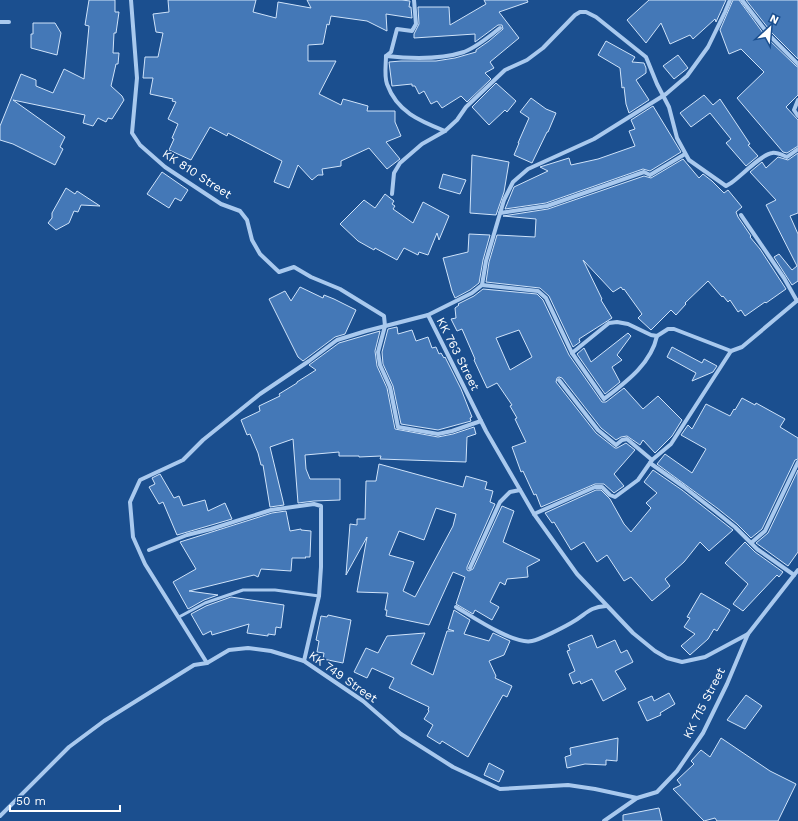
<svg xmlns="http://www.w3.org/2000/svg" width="798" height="821" font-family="'Work Sans',sans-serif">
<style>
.building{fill:#4478b7;stroke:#cfe3fa;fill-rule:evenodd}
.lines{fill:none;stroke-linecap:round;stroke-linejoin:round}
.lane{stroke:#a9c9ee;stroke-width:3}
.street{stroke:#a9c9ee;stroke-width:4}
.labels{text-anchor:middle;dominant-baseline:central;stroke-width:3;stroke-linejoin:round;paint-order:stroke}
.street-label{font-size:12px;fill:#fff;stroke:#1b4f8f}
</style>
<rect width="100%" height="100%" fill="#1b4f8f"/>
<g class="building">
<path d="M89 0H115V12H119L116 33H114L113 53H119L118 64H116L111 86 122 96 124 100 112 119 108 118 106 122 98 118 93 126 83 123 85 115 13 100 65 137 60 147 63 149 55 165 13 144 0 140V126L21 74 36 80V86L53 93 64 69 84 79 89 26 85 25Z"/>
<path d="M168 0H256L253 12 276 18 278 2 311 8 307 0H402L410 1 409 7H411L412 18 386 14 387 31 367 21 331 16 329 25 327 24 323 44 308 45V61H336L319 94 341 105 343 99 368 106 367 111H395V122L401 136 386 142 400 159 387 169 369 148 341 161V166L322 169 323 175H318L312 180 298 165 289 188 274 182 282 161 228 133 227 136 210 127 191 160 169 150 174 139 172 138 178 124 168 119 176 102 172 101 173 99 150 94 153 78H143L145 57H158L163 33 156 32 153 14 169 12Z"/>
<path d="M484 0H527L528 2 499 12 519 38 490 62 494 68 485 73 491 79 467 102 461 96 442 108 437 101 431 104 424 91 419 94 415 86H412V84L392 86 389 62 401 61H436L455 58 476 52V50L489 41 503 29 502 25H498L475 42V34L414 38V34L419 24 418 7H449L450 25 486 4Z"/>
<path d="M649 0H726L716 22 715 19 693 39 690 35 670 44 661 23 646 43 627 20Z"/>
<path d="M733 0H739L766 37 796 66 798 67V95L786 107 798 120V146L787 153 783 152 737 98 764 72 741 49 729 54 720 30Z"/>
<path d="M746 0H798V59L772 33Z"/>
<path d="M33 23H55L61 33 57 55 31 48V34H33Z"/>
<path d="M606 41 635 57 632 62 644 63 646 68V73L636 80 649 100 629 113 626 104 624 87 622 88 620 68 598 55Z"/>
<path d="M678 55 688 68 674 79 663 66Z"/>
<path d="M496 83 516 101 507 112 505 110 489 125 472 107Z"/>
<path d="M704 95 713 105 720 99 750 144 748 145 758 156 746 166 726 143 731 139 710 113 691 127 680 113Z"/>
<path d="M531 98 546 109 556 113 548 132H547L532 163 514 155 519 143H518L529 118 520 112Z"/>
<path d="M653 106 681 152 650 171 643 169 546 203 505 209 514 187 548 171 540 167 569 158 571 165 598 159 635 146 629 131 635 129 631 120Z"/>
<path d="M798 153V213L790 216 798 234V281L792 285 774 257 779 254 792 270 797 266 766 205 776 200 750 172 762 162 766 168 778 157 788 160Z"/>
<path d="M472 155 509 162 504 192 496 215 470 213Z"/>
<path d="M683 159 699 178 703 174 712 181 724 193 728 190 742 207 736 212 738 217 751 236 750 237 760 249 786 289 766 303 765 302 745 316 741 310 738 312 730 300 728 302 723 296 722 297 708 281 685 303 686 304 676 315 671 310 651 330 638 318 642 314 624 289 623 290 621 287 613 292 583 260 602 299 601 300 612 318 579 339 580 342 573 347 549 296 540 288 486 282 489 262 497 235 535 237 536 219 503 216 548 209 644 176 651 178Z"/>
<path d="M162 172 188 190 181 201 175 198 169 208 147 194Z"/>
<path d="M443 174 466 180 460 194 439 188Z"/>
<path d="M66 188 75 194 77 191 100 206 81 205 78 212 74 211 69 223 56 230 48 223 52 218V213Z"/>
<path d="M385 194 394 201 392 204 395 206 393 209 413 223 423 202 449 216 439 240 437 233 428 255 419 252 418 255 404 248 397 260 375 248 374 250 358 241 340 224 364 200 375 208Z"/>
<path d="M469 234 490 235 483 260 479 283 470 290 455 298 452 291 443 258 468 252Z"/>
<path d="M300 287 323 298 324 295 334 299 356 310 345 334 335 337 303 361 298 357 269 299 285 291 291 301Z"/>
<path d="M483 289 537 294 543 300 569 355 602 402H606L624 388 643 409 658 396 682 420 672 436 655 453 643 440 640 445 627 436 621 437 616 440 601 428 562 378 559 377 557 378 556 382 596 433 615 448H617L626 443 635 450 614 474 624 486 614 493 604 484H595L541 507 536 494 534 495 523 471 521 472 512 447 526 442 515 419 517 418 510 406 512 405 497 383 487 388 474 360 475 359 462 329 457 331 451 319 456 318 455 308 459 305 458 304 474 296ZM519 330 532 357 510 370 496 338Z"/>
<path d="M397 327 398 334 412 330 416 341 428 337 432 348 436 347 439 354 441 353 444 358 445 357 461 389 472 417 470 418 471 421 438 430 401 424 393 386 383 364 382 352 388 329Z"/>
<path d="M380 331 375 351 377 366 387 388 395 429 438 437 453 434 474 427 476 434 467 437 466 462 380 459 381 456 359 457V456H339V452L305 455 306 469 310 479H340V500L314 501 298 503 293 439 270 447 284 505 270 507 263 465H261L258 453 250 434 247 435 241 420 260 411 259 406 280 396 279 394 297 383V382L316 370 309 365 339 343Z"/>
<path d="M628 333 631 336 617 355 622 360 612 367 620 382 605 394 577 354 584 348 591 362Z"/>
<path d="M672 347 702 363 704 359 717 366 713 372 692 381 696 373 667 357Z"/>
<path d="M742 398 755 405 756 403 785 419 780 427 798 438V459L795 460 762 529 751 538 737 524 717 508 657 464 665 454 692 473 706 449 681 435 688 425 692 429 706 404 730 416 734 409 735 410Z"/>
<path d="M379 464 463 487 466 476 487 482 485 489 493 491 490 502 495 504 467 567V570L469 571 473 569 502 506 514 511 503 542 540 560 527 567 528 577 507 579 505 585 500 582 490 602 499 607 492 620 475 610 473 614 456 604 465 577 453 572 429 625 386 616 387 610H385L388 593 357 592 367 537 346 575 350 524 357 525V519H365L366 481H376ZM436 508 456 514 453 526 415 597 403 591 414 562 389 555 399 531 424 540Z"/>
<path d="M653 470 682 490 733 530 709 551 700 542 684 562 665 579 670 586 652 601 631 577 624 581 607 555 597 562 584 542 571 550 554 522 552 523 545 513 596 490H601L610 499 624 524 631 532 651 508 646 503 657 493 644 482Z"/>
<path d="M798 470V552L788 566 756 543 768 533Z"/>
<path d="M160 474 174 498 179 496 183 506 205 500 208 511 225 503 232 519 177 535 163 502 159 504 149 487 155 484 152 478Z"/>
<path d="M286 511 290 531 301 529V530L311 531 310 557H305L306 558H292L291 571 261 569 258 577 254 575 189 591 218 595 204 600 188 609 173 582 196 569 180 542 272 513Z"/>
<path d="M745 542 755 552 783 572 779 577 777 575 743 611 733 604 748 584 725 563Z"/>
<path d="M701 593 730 610 717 631 714 629 708 639 690 655 681 646 695 634 684 627 690 618 687 617Z"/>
<path d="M231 597 284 605 281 628 276 627 275 635 268 634V636L247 633 249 624 212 635 211 631 203 635 191 614 206 606Z"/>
<path d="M454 610 470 620 464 634 489 641 493 633 510 641 504 655 489 661 496 676 495 678 512 686 507 697 503 695 468 757 442 741 440 744 427 736 433 725 424 719 429 711 428 710 429 707 389 688 394 678 372 668 367 678 354 672 366 648 378 653 387 636 425 633 411 664 433 675 447 631H454L448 629Z"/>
<path d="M328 615 351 620 343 663 323 659 324 653 317 652 319 641 316 640 321 616 327 617Z"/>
<path d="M592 635 597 648 615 640 621 653 627 650 633 662 615 671 626 689 603 701 592 679 581 684 580 681 573 684 569 674 575 671 567 651 570 650 568 645Z"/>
<path d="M669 693 675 704 660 713 661 715 647 721 638 702 652 696 654 701Z"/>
<path d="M746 695 762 706 745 729 727 720Z"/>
<path d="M618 738 617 761 606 760V765L585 764 567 768 565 757 571 755 570 748Z"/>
<path d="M721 738 770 771 796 784 778 821H717L715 818 704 821 673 789 681 785 677 780 694 764 691 761 701 750 710 757Z"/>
<path d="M489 763 504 771 499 782 484 775Z"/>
<path d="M659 808 662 821H623V815Z"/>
</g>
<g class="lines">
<path class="lane" d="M179 617 205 603 243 590H275L319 596"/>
<g class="street">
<path d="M131 0 137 78 132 133 140 145 165 167 221 204 240 211 247 220 252 240 260 254 279 272 294 267 311 277 340 289 384 316 385 326 378 352 380 365 390 387 398 427 438 434 452 431 481 421"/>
<path d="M730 0 725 12 708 47 687 76 666 94 594 139 528 169 513 182 504 200 486 261 482 285 472 293 428 315 486 431 534 514 577 574 633 633 655 651 667 658 682 662 705 657 748 634"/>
<path d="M742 0 769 35 798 64"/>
<path d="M0 22H9"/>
<path d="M386 56 391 52 397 29 412 31 416 24 414 0"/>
<path d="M798 100 794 110 798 116"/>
<path d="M445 131C420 121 397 112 387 84 384 75 386 65 386 56 412 59 439 60 464 52 477 47 489 37 500 28"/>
<path d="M392 194 394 173 400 163 422 144 445 131 457 120 466 107 505 70 527 60 543 48 575 15 580 12H586L596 17 646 57 657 84 669 107 677 138 689 160 726 186 731 183C740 177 762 154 772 153 777 152 782 155 787 157L798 149"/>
<path d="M500 213 547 206 644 172 650 175 685 154"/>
<path d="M741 215 784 278 797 301"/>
<path d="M482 285 538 291 546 298 572 353 604 399C626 382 651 364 657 336"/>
<path d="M572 353 609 323 617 322 628 324 651 335 657 336 668 329H674L731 351 742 347 798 300"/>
<path d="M559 380 598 430 616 445 622 440 627 439 652 460"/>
<path d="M650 463 684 487 715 511 735 527 757 549 794 575"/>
<path d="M534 514 595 487H602L610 495 615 497 638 480 652 460 671 444 709 385 731 351"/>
<path d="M751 543 765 531 798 462"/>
<path d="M149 550 187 535 211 529 271 510 314 504 321 506V567L319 596 304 661"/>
<path d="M470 568 500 502 510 492 520 490"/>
<path d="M456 607C473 617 514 645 532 641 539 640 564 627 571 623 586 615 588 607 606 606"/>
<path d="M207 663 145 564 133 537 130 502 140 480 183 460 203 440 260 394 309 361 337 340 366 331 428 315"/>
<path d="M0 816 69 747 104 721 194 665 207 663 229 650 248 648 271 651 304 661 363 701 401 734 453 767 500 789 568 785 595 789 637 798"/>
<path d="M604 821 637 798 657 792 677 771 703 733 727 684 748 634 798 570"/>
</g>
</g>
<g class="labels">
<g class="street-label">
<text transform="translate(197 174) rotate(33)">KK 810 Street</text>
<text transform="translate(458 354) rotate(63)">KK 763 Street</text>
<text transform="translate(343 677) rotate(35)">KK 749 Street</text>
<text transform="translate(704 703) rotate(-63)">KK 715 Street</text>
</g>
</g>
<g transform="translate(770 28) rotate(26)" stroke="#1b4f8f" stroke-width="3" paint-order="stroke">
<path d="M0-3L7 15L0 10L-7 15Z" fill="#ffffff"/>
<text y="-6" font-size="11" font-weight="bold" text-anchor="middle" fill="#ffffff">N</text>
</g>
<path d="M10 805v6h110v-6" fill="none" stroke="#ffffff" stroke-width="2"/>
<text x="16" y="805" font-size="12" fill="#ffffff" stroke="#1b4f8f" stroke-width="3" paint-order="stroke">50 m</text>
</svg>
